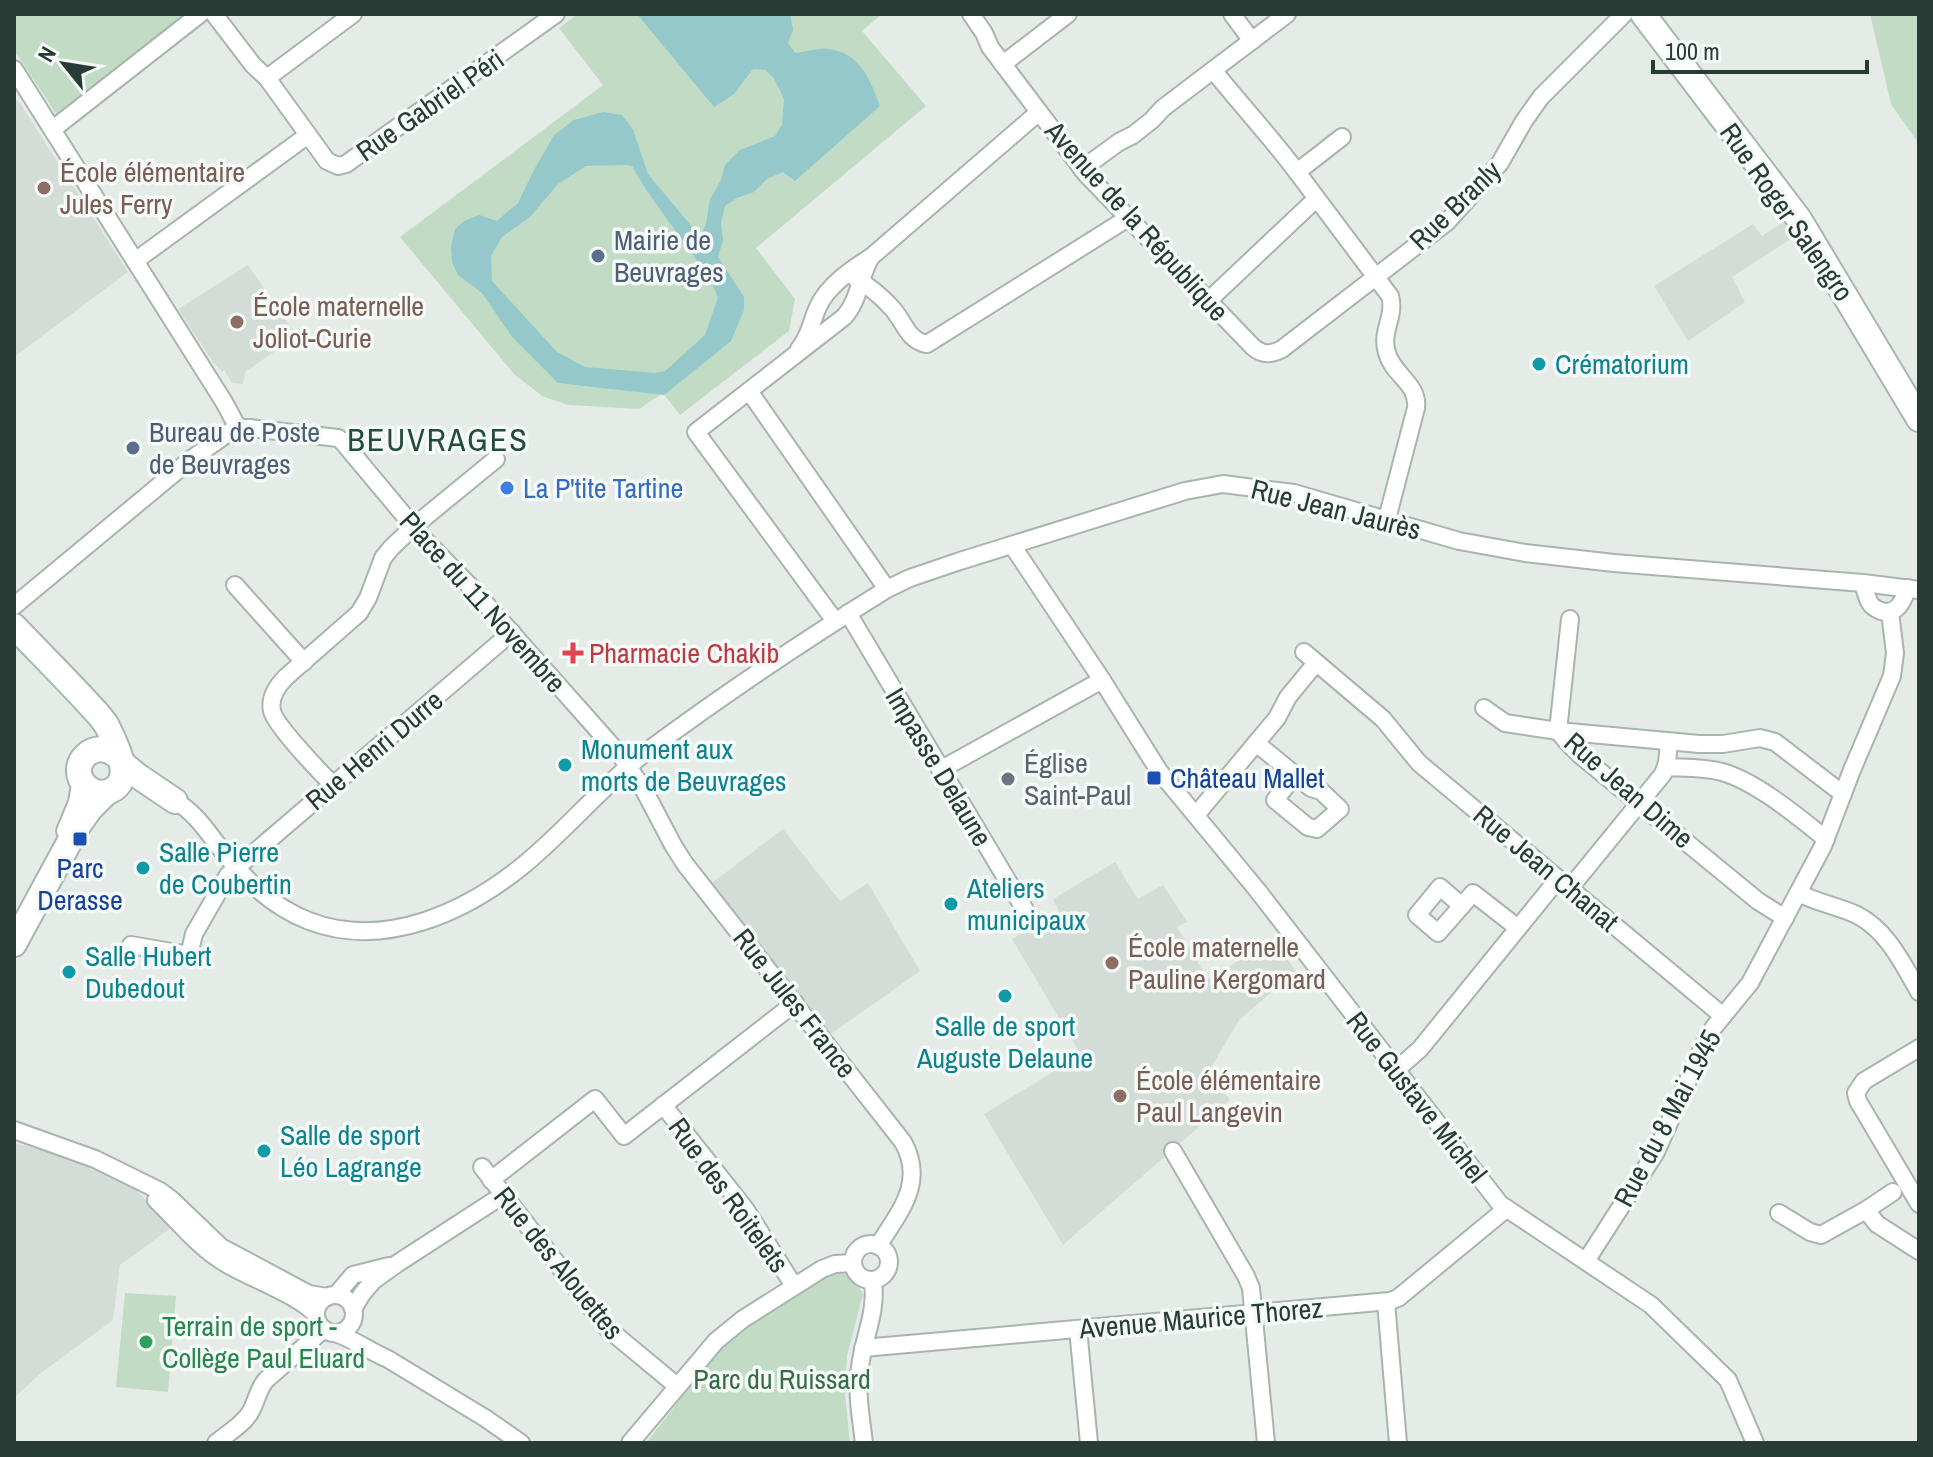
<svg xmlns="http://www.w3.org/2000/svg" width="1933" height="1457" font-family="'Archivo Narrow',sans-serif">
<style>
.built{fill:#d3dcd7}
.green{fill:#c1dbc5}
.water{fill:#94c8cb;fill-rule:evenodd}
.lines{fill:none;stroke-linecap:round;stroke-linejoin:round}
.street-casing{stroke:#a8b4ae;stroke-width:20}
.secondary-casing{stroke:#a5b7af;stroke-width:28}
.street{stroke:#fff;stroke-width:16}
.secondary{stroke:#fff;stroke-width:24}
.education-dot{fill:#8d6e63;stroke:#f5f9f7;stroke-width:3}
.service-dot{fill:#5c6f8a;stroke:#f5f9f7;stroke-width:3}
.culture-dot{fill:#0f9aa8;stroke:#f5f9f7;stroke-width:3}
.shop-dot{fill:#3f7fe0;stroke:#f5f9f7;stroke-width:3}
.health-dot{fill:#e0444e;stroke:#f5f9f7;stroke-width:3}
.transit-dot{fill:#1a4fb4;stroke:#f5f9f7;stroke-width:3}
.worship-dot{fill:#6b7280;stroke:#f5f9f7;stroke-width:3}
.leisure-dot{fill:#2e9e5b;stroke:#f5f9f7;stroke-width:3}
.labels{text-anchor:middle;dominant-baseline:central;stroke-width:7;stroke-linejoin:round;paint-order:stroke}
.street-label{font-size:28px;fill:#263c34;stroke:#f5f9f7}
.education-label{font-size:28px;fill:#785e54;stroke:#f5f9f7;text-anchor:start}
.service-label{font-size:28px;fill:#4e5e75;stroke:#f5f9f7;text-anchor:start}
.culture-label{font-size:28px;fill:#0d838f;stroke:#f5f9f7;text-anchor:start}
.shop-label{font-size:28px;fill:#366cbe;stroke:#f5f9f7;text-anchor:start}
.health-label{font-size:28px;fill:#be3a42;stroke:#f5f9f7;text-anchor:start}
.worship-label{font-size:28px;fill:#5b616d;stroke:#f5f9f7;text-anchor:start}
.transit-label{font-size:28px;fill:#164399;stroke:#f5f9f7;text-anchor:start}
.leisure-label{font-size:28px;fill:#27864d;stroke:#f5f9f7;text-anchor:start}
.park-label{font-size:28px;fill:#356e45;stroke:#f5f9f7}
.quarter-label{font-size:32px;letter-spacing:2px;fill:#244c3e;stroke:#f5f9f7}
</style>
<rect width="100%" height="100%" fill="#e5ece8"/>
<g class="built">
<path d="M18 100 128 272 14 357V103Z"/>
<path d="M1790 218 1800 233 1732 277 1745 302 1688 341 1654 286 1753 224 1762 236Z"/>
<path d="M248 265 297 336 245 372 243 384 232 383 224 370 222 372 213 362 178 309Z"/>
<path d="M783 829 840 901 868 883 920 971 831 1034 712 883Z"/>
<path d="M1115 862 1138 899 1163 885 1187 922 1177 927 1208 979 1274 940 1296 971 1239 1020 1209 1071 1230 1100 1063 1245 984 1114 1081 1055 1012 939 1059 911 1053 899Z"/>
<path d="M14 1143 64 1156 135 1189 172 1227 120 1265 113 1320 41 1373 14 1398Z"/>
</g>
<g class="green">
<path d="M14 14H185L57 115 14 50Z"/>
<path d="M578 14H882L862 31 926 106 756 248 795 299 789 331 680 415 663 393 639 409 568 405 542 396 514 374 400 237 603 85 559 28Z"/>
<path d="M1870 14H1919V144L1891 104Z"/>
<path d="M841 1272 855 1281 863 1294 847 1356 845 1393 850 1443H646L726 1341 824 1274Z"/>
<path d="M125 1293 176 1296 168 1392 116 1387Z"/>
</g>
<path class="water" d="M637 14H790L793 30 788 43 795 53C806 52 817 48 827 49 860 52 870 79 880 106L795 181 783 172 767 179 754 192 737 198 725 206 721 223 723 240 718 257 744 297V310L731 341 664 395 558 383 512 337 482 293 458 275 452 262 451 247 455 229 464 221 479 215 497 221 518 203 534 170 554 135 574 120 603 112 622 115 633 130 648 174 698 234 702 233 706 224 710 199 721 180 725 165 740 150 775 136 782 125 784 99 774 78 765 70 753 69 734 94 714 107ZM628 165 632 166 647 191 710 279 718 297 705 335 665 371 655 373 585 367 557 352 492 281 491 256 502 237 530 217 558 184 586 166Z"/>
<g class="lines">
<defs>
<g id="street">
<path d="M214 14 253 65 267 78 327 161 338 166 346 164 556 14"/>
<path d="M971 14 984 33 990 47 1086 174 1253 347C1262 355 1271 355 1282 349L1447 222 1500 163 1524 121 1541 97 1624 14"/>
<path d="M1232 14 1252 41"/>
<path d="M1003 64 1068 14"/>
<path d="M14 69 224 402 238 428"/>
<path d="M1213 70C1241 105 1271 137 1297 172L1342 137"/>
<path d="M267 78 353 14"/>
<path d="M53 129 200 14"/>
<path d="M1082 169 1119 142 1133 135 1152 120 1163 108 1287 14"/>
<path d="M1297 172 1390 296C1396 317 1380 331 1387 353 1393 375 1419 384 1416 408L1387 519"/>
<path d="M135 261 308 135"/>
<path d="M854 277C867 285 881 296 891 307 904 320 907 341 927 344L1128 218"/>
<path d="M1208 301 1316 199"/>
<path d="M799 349C810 336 811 322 818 307 827 286 852 269 871 257L1039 112"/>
<path d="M749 391 887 589"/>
<path d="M1012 545 1102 680 1159 771 1258 891 1500 1204 1651 1305 1728 1380 1755 1443"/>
<path d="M1863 583C1865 589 1866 597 1870 603 1872 607 1876 609 1881 611 1897 616 1903 601 1908 588"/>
<path d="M235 585 304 662"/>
<path d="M14 606 190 460 231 431 238 428H250L338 438 342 441 423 538 469 585 621 756 644 790 673 845 685 864 903 1142C926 1183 899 1212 878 1246"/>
<path d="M848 613 1031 920"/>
<path d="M1570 619 1558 731 1567 742 1580 755 1758 901 1785 918"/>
<path d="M835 621 696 432 844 317C860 300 859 276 871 257"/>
<path d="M1304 652 1383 719 1419 763 1723 1016"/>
<path d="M1484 708 1505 723 1558 731 1699 744H1723L1760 738 1775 742 1843 794"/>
<path d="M1256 743 1311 788 1321 791 1340 809 1317 829 1308 827 1275 800 1295 775"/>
<path d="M1666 767C1684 768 1704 767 1722 772 1757 782 1797 816 1826 839"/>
<path d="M940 770 1102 680"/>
<path d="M333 785C320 772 275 725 272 711 269 697 277 686 286 677L359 613 368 598 383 558 391 548 413 527 496 459"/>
<path d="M175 801C193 811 205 828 217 844 243 877 268 905 309 921 385 950 467 912 526 863 568 828 603 785 646 752 724 694 805 640 887 589L910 578 960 561 1185 491 1223 484 1294 493 1459 541 1525 553 1614 563 1863 583 1919 590"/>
<path d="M1196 815 1277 718 1288 697 1316 663"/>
<path d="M65 831 77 802 81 779"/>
<path d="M1570 888 1663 774 1667 763 1669 742"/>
<path d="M1799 893C1817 903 1838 906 1857 915 1887 930 1903 964 1919 992"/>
<path d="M1462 906 1440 887 1417 915 1438 933 1473 893 1518 928"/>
<path d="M131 945 189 955 194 934 228 875 512 632"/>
<path d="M1919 1048 1864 1081 1856 1093 1858 1101 1919 1204"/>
<path d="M1396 1070 1420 1049 1558 879"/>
<path d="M663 1105 746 1210 794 1286"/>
<path d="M14 1130 95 1159 160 1191 172 1200 221 1247 309 1294 327 1297"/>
<path d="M1173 1151 1246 1276 1251 1288 1266 1443"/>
<path d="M482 1167 607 1328 677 1386"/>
<path d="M491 1180 595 1099 624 1136 795 1003"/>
<path d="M156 1200C178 1221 198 1247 225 1263 249 1278 299 1295 316 1315"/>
<path d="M1866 1210 1893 1192"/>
<path d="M1779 1213 1810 1232 1821 1235 1866 1210 1877 1224 1919 1251"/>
<circle cx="871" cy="1262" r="18"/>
<path d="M1586 1261 1656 1152 1705 1042 1714 1027 1750 983 1823 846 1852 770 1892 676 1895 653 1890 612"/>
<path d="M336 1295 353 1275 389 1266"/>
<circle cx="335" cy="1314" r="19"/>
<path d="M1386 1302 1398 1443"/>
<path d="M353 1309 362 1294 373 1281 398 1263 503 1195"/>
<path d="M1078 1329 1089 1443"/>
<path d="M335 1333C354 1339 369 1351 388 1359L485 1418 521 1443"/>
<path d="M863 1348 1390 1301 1398 1298 1506 1209"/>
<path d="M216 1443C228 1433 244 1424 251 1411 257 1400 258 1389 266 1380L324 1329"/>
<path d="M630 1443 716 1341 743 1319 822 1269 835 1264 853 1263"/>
<path d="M864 1443C861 1418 856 1392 860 1367 864 1334 877 1315 873 1280"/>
</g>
<g id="secondary">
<path d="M1643 14 1799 219 1919 419"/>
<path d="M14 626C38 651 63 676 87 702 94 710 101 716 107 726 115 743 136 780 110 791 102 794 93 793 87 787 64 767 95 733 119 758"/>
<path d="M122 763 138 776 175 801"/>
<path d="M14 944 78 826 90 809 106 793"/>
</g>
</defs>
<use href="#street" class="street-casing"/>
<use href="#secondary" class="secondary-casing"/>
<use href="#street" class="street"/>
<use href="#secondary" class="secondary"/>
</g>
<g class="education-dot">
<circle cx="44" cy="188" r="8"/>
<circle cx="237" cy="322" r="8"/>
<circle cx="1112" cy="963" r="8"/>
<circle cx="1120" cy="1096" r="8"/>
</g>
<g class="service-dot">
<circle cx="598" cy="256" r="8"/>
<circle cx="133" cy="448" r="8"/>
</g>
<g class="culture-dot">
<circle cx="1539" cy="364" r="8"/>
<circle cx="565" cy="765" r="8"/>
<circle cx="143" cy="868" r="8"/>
<circle cx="951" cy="904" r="8"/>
<circle cx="69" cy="972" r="8"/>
<circle cx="1005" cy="996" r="8"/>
<circle cx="264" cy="1151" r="8"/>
</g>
<circle class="shop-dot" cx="507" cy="488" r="8"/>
<path class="health-dot" d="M569 641h8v8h8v8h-8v8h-8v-8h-8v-8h8z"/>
<g class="transit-dot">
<rect x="1146" y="770" width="16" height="16" rx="4"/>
<rect x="72" y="831" width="16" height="16" rx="4"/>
</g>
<circle class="worship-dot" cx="1008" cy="779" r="8"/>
<circle class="leisure-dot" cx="146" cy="1342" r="8"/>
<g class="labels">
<g class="street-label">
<text transform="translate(430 105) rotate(-35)">Rue Gabriel Péri</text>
<text transform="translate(1455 205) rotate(-44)">Rue Branly</text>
<text transform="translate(1787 212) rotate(55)">Rue Roger Salengro</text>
<text transform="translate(1137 221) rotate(48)">Avenue de la République</text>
<text transform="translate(1336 509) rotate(14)">Rue Jean Jaurès</text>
<text transform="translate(483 602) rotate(48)">Place du 11 Novembre</text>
<text transform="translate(374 750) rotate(-40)">Rue Henri Durre</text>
<text transform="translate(939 767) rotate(59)">Impasse Delaune</text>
<text transform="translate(1629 790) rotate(41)">Rue Jean Dime</text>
<text transform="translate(1546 868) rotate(40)">Rue Jean Chanat</text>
<text transform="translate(795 1003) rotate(52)">Rue Jules France</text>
<text transform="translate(1417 1097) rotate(52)">Rue Gustave Michel</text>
<text transform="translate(1667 1118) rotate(-62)">Rue du 8 Mai 1945</text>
<text transform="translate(729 1195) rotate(54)">Rue des Roitelets</text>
<text transform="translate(559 1263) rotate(51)">Rue des Alouettes</text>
<text transform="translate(1201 1318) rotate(-5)">Avenue Maurice Thorez</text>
</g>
<g class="education-label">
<text x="60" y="172">École élémentaire<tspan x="60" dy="32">Jules Ferry</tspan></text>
<text x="253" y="306">École maternelle<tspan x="253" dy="32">Joliot-Curie</tspan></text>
<text x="1128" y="947">École maternelle<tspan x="1128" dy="32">Pauline Kergomard</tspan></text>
<text x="1136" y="1080">École élémentaire<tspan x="1136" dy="32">Paul Langevin</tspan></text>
</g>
<g class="service-label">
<text x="614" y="240">Mairie de<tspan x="614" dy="32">Beuvrages</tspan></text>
<text x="149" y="432">Bureau de Poste<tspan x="149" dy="32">de Beuvrages</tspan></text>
</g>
<g class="culture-label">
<text x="1555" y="364">Crématorium</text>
<text x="581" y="749">Monument aux<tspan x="581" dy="32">morts de Beuvrages</tspan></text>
<text x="159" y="852">Salle Pierre<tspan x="159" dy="32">de Coubertin</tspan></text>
<text x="967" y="888">Ateliers<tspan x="967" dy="32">municipaux</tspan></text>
<text x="85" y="956">Salle Hubert<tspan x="85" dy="32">Dubedout</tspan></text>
<text x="1005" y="1026" text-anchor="middle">Salle de sport<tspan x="1005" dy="32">Auguste Delaune</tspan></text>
<text x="280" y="1135">Salle de sport<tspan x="280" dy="32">Léo Lagrange</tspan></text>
</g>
<g class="shop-label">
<text x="523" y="488">La P'tite Tartine</text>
</g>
<g class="health-label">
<text x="589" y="653">Pharmacie Chakib</text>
</g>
<g class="worship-label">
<text x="1024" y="763">Église<tspan x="1024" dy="32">Saint-Paul</tspan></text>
</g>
<g class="transit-label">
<text x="1170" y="778">Château Mallet</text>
<text x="80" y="868" text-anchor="middle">Parc<tspan x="80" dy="32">Derasse</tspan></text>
</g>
<g class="leisure-label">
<text x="162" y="1326">Terrain de sport -<tspan x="162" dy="32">Collège Paul Eluard</tspan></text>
</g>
<g class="park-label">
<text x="782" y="1379">Parc du Ruissard</text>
</g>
<g class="quarter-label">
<text x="438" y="439">BEUVRAGES</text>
</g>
</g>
<rect width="1933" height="1457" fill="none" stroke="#263c34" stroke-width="32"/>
<g transform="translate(64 64) rotate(300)" stroke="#f5f9f7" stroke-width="6" paint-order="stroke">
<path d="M0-6L14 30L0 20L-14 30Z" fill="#263c34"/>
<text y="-12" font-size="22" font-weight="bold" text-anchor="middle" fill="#263c34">N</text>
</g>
<path d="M1653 60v12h214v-12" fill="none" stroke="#263c34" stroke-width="4"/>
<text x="1665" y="60" font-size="24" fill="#263c34" stroke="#f5f9f7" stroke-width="6" paint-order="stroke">100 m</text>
</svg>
